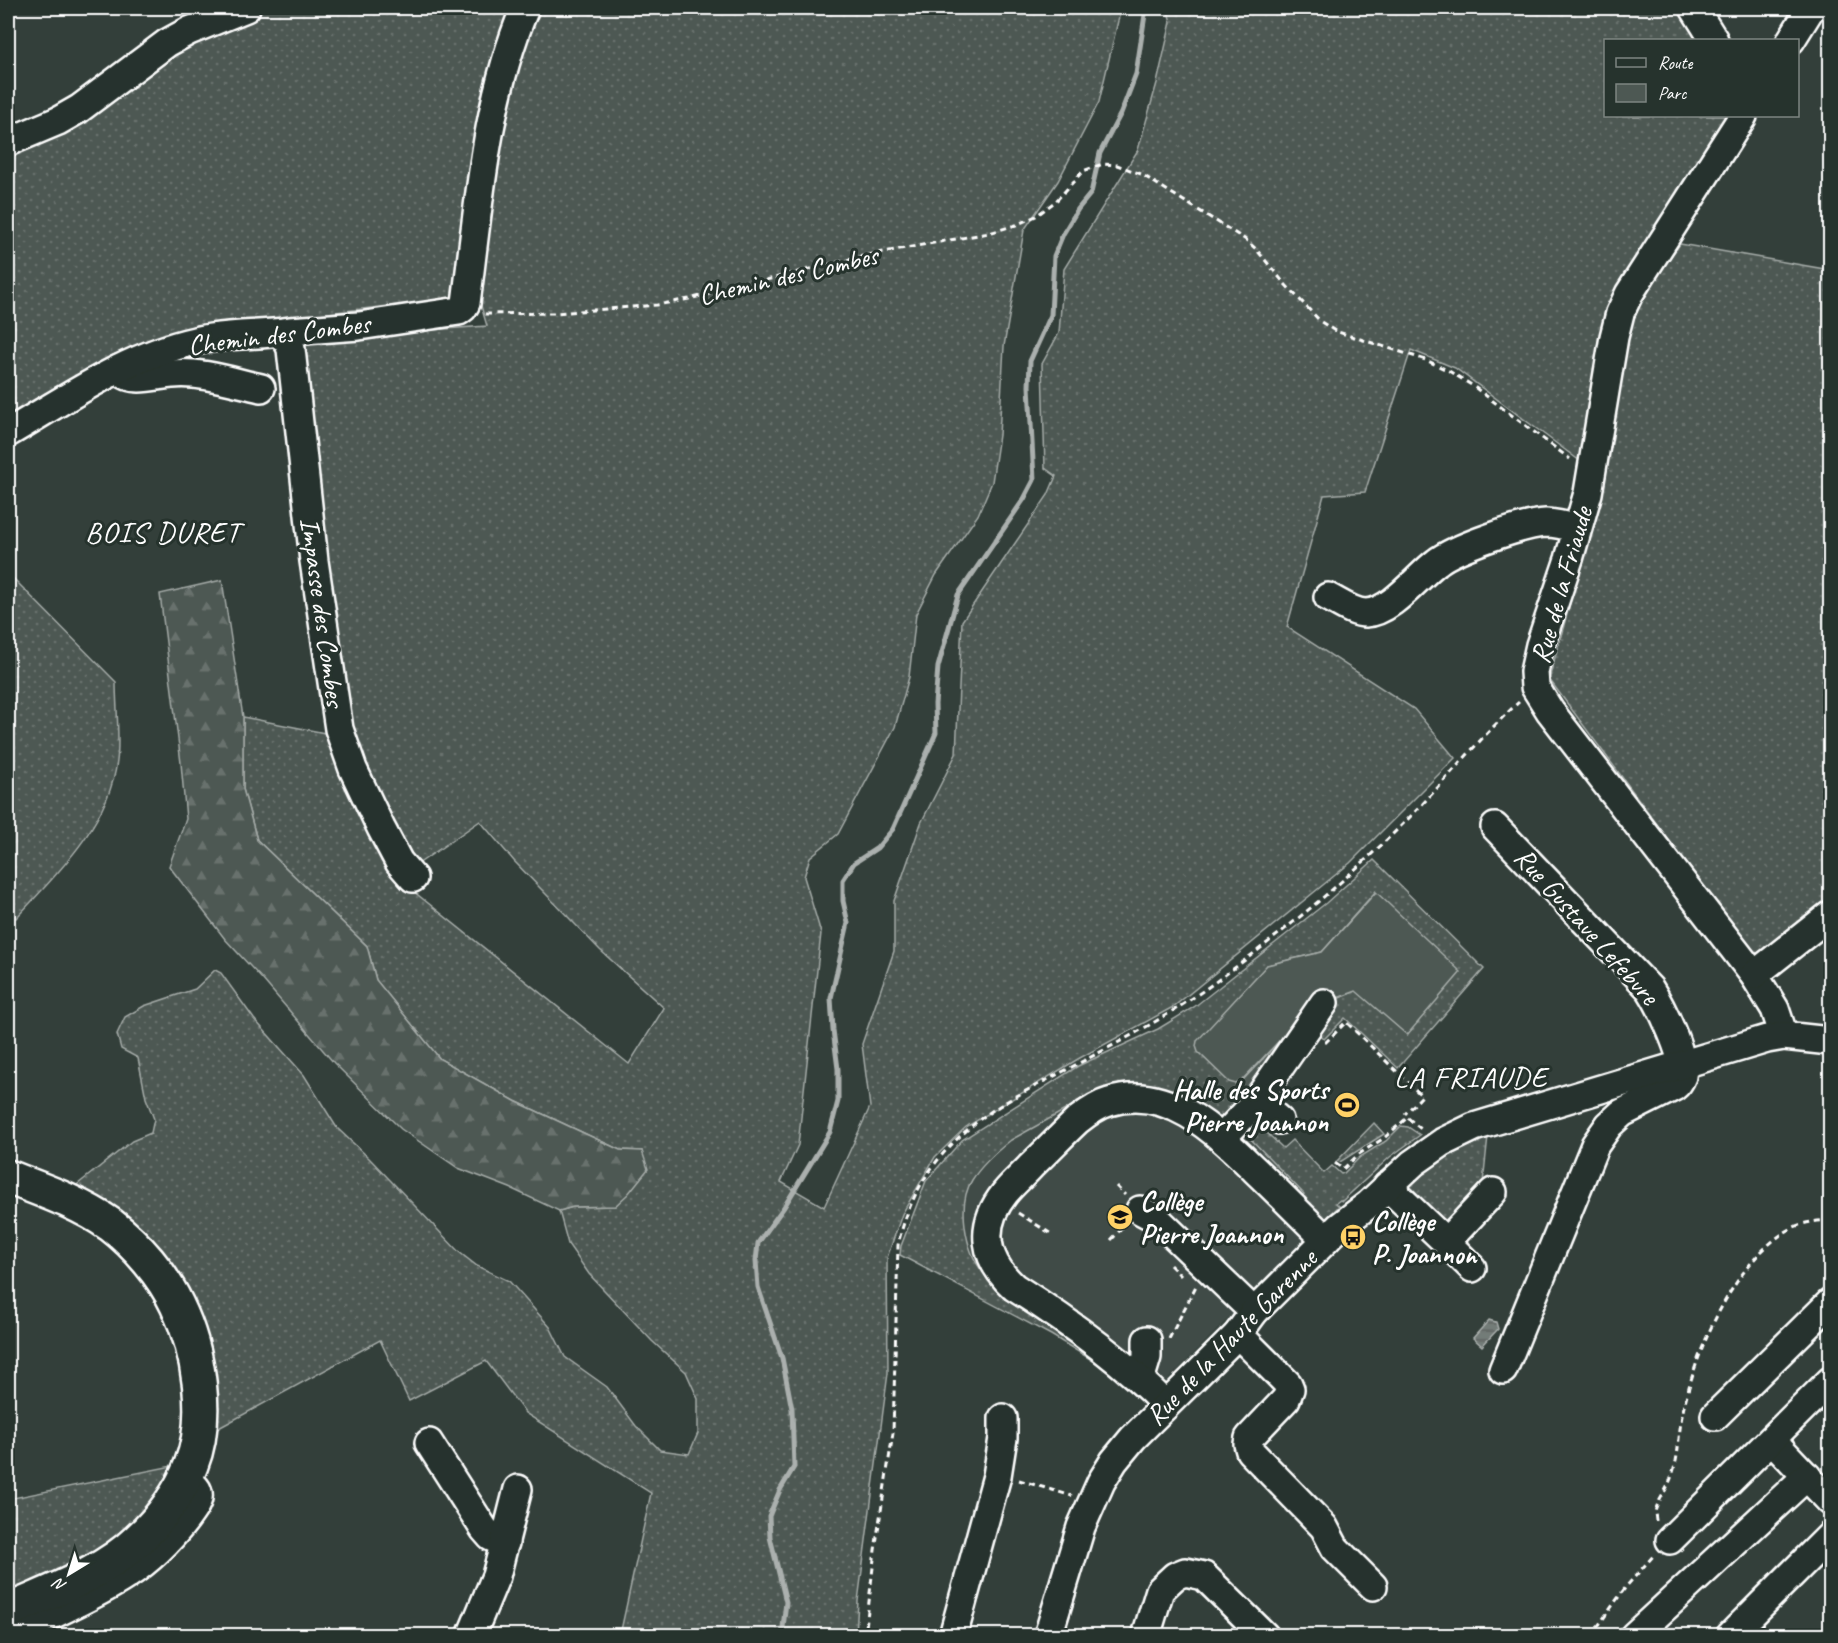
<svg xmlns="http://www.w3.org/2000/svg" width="1838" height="1643" font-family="Caveat,sans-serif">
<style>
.built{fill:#404c47}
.grass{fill:url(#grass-dots);stroke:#a6aca9;stroke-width:1.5}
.forest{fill:url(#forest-firs);stroke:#a6aca9;stroke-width:1.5}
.park{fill:#4d5853;stroke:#a6aca9;stroke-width:1.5}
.water{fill:url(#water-rules);stroke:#abb0ae;stroke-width:1.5}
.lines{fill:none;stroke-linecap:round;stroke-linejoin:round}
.stream{stroke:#abb0ae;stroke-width:5}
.minor-casing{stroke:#fff;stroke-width:32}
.major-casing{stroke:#fff;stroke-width:38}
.path{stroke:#fff;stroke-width:3;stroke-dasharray:6 4.5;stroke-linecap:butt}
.minor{stroke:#26332d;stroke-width:27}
.major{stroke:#26332d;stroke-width:33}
.labels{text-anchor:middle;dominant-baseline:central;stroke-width:6;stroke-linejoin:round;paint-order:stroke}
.street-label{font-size:28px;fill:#fff;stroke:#26332d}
.poi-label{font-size:28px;font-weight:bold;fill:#fff;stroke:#26332d;text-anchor:start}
.neighbourhood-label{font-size:30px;letter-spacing:1.5px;fill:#fff;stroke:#26332d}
</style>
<defs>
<pattern id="grass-dots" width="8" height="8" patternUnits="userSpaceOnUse" patternTransform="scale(1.5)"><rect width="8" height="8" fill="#4d5853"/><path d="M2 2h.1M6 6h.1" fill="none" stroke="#68716d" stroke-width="1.8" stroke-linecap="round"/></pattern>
<pattern id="forest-firs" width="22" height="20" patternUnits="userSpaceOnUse" patternTransform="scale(1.5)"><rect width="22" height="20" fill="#4d5853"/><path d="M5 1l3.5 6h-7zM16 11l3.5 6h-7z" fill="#68716d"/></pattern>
<pattern id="water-rules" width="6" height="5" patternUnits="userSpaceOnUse" patternTransform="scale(1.5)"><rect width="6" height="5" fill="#737b78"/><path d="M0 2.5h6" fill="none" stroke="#606462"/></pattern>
</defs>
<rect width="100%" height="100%" fill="#333f3a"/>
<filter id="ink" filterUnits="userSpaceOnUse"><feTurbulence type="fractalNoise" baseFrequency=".0167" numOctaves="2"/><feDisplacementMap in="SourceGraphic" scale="12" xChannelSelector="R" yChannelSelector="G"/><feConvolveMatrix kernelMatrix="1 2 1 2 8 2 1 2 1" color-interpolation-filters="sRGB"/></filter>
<g filter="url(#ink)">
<path class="built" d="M1158 1029 1335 1210 1146 1402 1113 1373 1051 1335 900 1255 901 1246 926 1181 962 1140 1078 1066Z"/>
<g class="grass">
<path d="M264 8H513L458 298 180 330 79 376 8 420V149L186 40Z"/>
<path d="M535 8H1121L1099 102 1058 181 1024 230 1004 346 999 435 992 482 978 515 936 575 916 614 909 677 895 727 838 834 810 857 804 877 821 933 798 1145 781 1182 824 1207 870 1107 862 1044 894 951V901L921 823 956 754 962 621 1048 495 1056 476 1045 468 1042 364 1059 333 1064 269 1138 150 1157 83 1171 22 1167 8H1682L1703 40H1606V116H1731L1614 303 1580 461 1455 368 1411 350 1365 492 1324 495 1287 627 1414 709 1455 758 1350 863 1173 1007 1078 1059 966 1127 935 1157 902 1214 887 1258 888 1373 858 1601 856 1635H620L651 1493 525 1413 486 1361 409 1401 380 1340 215 1430 191 1314 68 1192 132 1141 151 1133 154 1119 146 1098 138 1058 121 1049 117 1034 125 1017 144 1006 195 989 215 970 221 973 254 1019 304 1075 337 1128 369 1158 459 1252 477 1266 509 1281 550 1327 565 1357 607 1387 636 1426 660 1450 689 1454 698 1433V1399L686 1372 652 1341 589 1274 568 1244 559 1211 573 1207 615 1206 637 1182 642 1151 620 1150 515 1101 440 1059 376 980 367 946 257 840 243 789V717L335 735 408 887 629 1064 664 1008 600 950 514 861 480 821 418 864 405 860 343 728 300 339 487 326 476 289 507 93Z"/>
<path d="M1680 244 1830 270V899L1756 957 1549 679 1606 474 1622 343 1646 290Z"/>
<path d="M8 573 116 682C116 706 120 738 117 761 109 824 57 874 16 918L8 911Z"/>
<path d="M1374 860 1484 969 1398 1068 1345 1018 1324 1039 1313 1029 1337 999 1356 991 1375 892 1322 952 1267 965 1242 1081 1310 1008 1224 1128 1109 1092 1085 1099 1011 1140C997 1151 981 1166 972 1180 957 1204 965 1251 983 1272 997 1288 1016 1299 1034 1312 1040 1316 1043 1323 1049 1328 1069 1344 1094 1356 1116 1369L1113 1373 1051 1335 900 1255 901 1246 926 1181 962 1140 1078 1066 1158 1029 1194 1007 1326 903Z"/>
<path d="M1251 1114 1276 1124 1267 1133 1283 1148 1292 1140 1324 1173 1332 1166 1341 1174 1344 1173 1360 1157 1386 1141 1401 1126 1408 1127 1420 1135 1390 1157 1342 1201 1340 1200 1336 1203 1339 1206 1321 1224 1298 1202 1304 1194 1245 1133Z"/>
<path d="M1374 1123 1384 1134 1340 1162 1337 1161Z"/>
<path d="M1488 1136 1483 1183 1445 1222 1409 1185C1433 1164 1458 1148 1488 1136Z"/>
<path d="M177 1465 165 1491 107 1552 8 1601V1499Z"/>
</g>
<path class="forest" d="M222 580 243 717V789L257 840 367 946 376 980 440 1059 515 1101 620 1150 642 1151 648 1169 628 1194 615 1206 573 1207 559 1211 510 1188 458 1168 401 1129 334 1063 263 980 225 939 169 866 186 819 181 763 160 594Z"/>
<path class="park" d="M1376 892 1461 972 1407 1035 1356 991 1310 1008 1241 1081 1236 1084 1229 1082 1198 1052 1196 1046 1197 1041 1267 965 1322 952Z"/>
<path class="water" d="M1489 1320 1496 1322 1498 1329 1482 1346 1473 1338Z"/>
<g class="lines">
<path class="stream" d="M782 1636 786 1602 770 1537 769 1516 780 1490 794 1467 792 1409 782 1358 758 1287 756 1261 758 1243 784 1207 830 1132 838 1101V1069L833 1030 831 998 848 923 843 901V880L854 863 877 848 893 829 936 733 935 704 938 667 958 595 1024 499 1034 480 1029 386 1030 361 1051 315 1054 256 1063 234 1078 209 1091 193 1100 153 1121 113 1136 74 1146 8"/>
<defs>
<g id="minor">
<path d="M1694 8 1714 40"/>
<path d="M1791 40 1811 8"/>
<path d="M1743 116 1629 294 1620 313 1614 337 1588 493 1569 559 1540 645 1534 672 1535 687 1550 711 1754 975 1775 1009 1784 1036"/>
<path d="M8 142 58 121 79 109 167 43 189 31 246 8"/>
<path d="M280 333 288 342 291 349 314 561 339 729 353 769 381 828 399 862 413 878"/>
<path d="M119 369C130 385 156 375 172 374 201 371 233 382 261 388"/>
<path d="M8 433C68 398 127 356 195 341 227 333 259 336 290 331L359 326 459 311 463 308 466 303C479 204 486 99 525 8"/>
<path d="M1328 597C1340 603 1353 613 1366 613 1391 612 1418 576 1437 562 1454 548 1524 524 1546 523 1557 523 1567 526 1577 529"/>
<path d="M1495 827 1650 989C1661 1006 1686 1057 1682 1076 1680 1081 1678 1084 1674 1087L1622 1113 1609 1125 1595 1145 1503 1370"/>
<path d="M1754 975 1830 915"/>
<path d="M1255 1103 1267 1110 1279 1120"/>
<path d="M1222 1138 1255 1103 1324 1003"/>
<path d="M1387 1186 1446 1242 1493 1192"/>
<path d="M1140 1210 1157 1219 1254 1312"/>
<path d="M1446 1242 1472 1268"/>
<path d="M1238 1334 1288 1384 1290 1389 1286 1399 1249 1438 1248 1444 1250 1451 1324 1527 1335 1548 1373 1586"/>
<path d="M1140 1380 1147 1357V1340"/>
<path d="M1166 1405C1121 1359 1068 1321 1014 1287 984 1259 978 1226 1005 1193 1013 1183 1023 1175 1031 1166 1047 1151 1062 1135 1078 1120 1087 1113 1098 1105 1109 1102 1168 1083 1217 1133 1255 1170 1279 1193 1303 1217 1326 1240"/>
<path d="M1715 1416 1830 1303"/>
<path d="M1772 1440 1830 1501"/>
<path d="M429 1443 484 1529 491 1537 505 1543"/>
<path d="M1670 1540 1830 1381"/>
<path d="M8 1635C23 1631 39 1621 54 1614 109 1588 148 1569 186 1519 198 1503 207 1490 184 1480"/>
<path d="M471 1636 496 1576 518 1489"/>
<path d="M953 1636 997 1476 1003 1438V1418"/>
<path d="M1048 1636 1081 1527 1101 1482 1114 1461 1133 1438 1238 1334 1254 1312 1339 1227 1369 1204 1413 1163 1443 1142 1474 1127 1767 1039 1784 1036 1830 1041"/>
<path d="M1146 1636 1160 1590 1175 1576 1185 1572 1204 1576 1265 1636"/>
<path d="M1634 1636 1807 1476"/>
<path d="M1730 1636 1830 1536"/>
</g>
<path id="major" d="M8 1177C42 1190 80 1203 111 1225 137 1245 163 1275 177 1305 199 1350 210 1418 191 1465 181 1492 160 1520 139 1539 103 1574 52 1591 8 1611"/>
</defs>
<use href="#minor" class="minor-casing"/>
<use href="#major" class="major-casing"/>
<g class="path">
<path d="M485 314 555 313 657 305 689 299 867 255 989 233 1016 225 1036 216 1056 201 1083 171 1103 164 1117 165 1141 174 1246 240 1256 249 1284 283 1321 322 1335 331 1426 360 1449 371 1473 386 1570 459"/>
<path d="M1325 1043 1346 1022 1422 1096 1405 1114"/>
<path d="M1408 1118 1421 1129"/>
<path d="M1335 1163 1343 1169 1359 1154 1384 1138 1408 1117"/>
<path d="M1116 1186 1125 1195"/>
<path d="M1018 1213 1053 1235"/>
<path d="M1111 1240 1126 1224"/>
<path d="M1170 1265 1181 1276"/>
<path d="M1169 1339 1196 1286"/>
<path d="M1019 1480 1072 1496"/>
<path d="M1656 1521C1656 1519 1655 1514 1655 1512 1657 1503 1665 1492 1669 1483 1672 1477 1674 1469 1676 1461 1679 1446 1679 1431 1682 1416 1694 1353 1735 1257 1794 1227 1805 1222 1819 1221 1830 1220"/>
<path d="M865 1636 875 1550 893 1433 898 1245C908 1199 930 1162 966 1131 993 1106 1030 1089 1062 1072 1112 1046 1161 1021 1207 988 1278 937 1345 882 1407 820 1446 781 1479 738 1519 702"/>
<path d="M1591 1636 1625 1588 1654 1555"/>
</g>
<use href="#minor" class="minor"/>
<use href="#major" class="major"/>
</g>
</g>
<defs>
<symbol id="stadium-disc" viewBox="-11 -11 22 22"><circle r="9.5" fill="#ffd166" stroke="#26332d"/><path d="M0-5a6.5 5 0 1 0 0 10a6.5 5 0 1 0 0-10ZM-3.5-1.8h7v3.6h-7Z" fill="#111"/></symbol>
<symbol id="school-disc" viewBox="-11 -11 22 22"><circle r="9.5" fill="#ffd166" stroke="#26332d"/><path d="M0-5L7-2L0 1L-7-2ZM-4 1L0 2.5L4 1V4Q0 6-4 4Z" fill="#111"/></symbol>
<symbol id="bus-disc" viewBox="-11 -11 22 22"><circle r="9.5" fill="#ffd166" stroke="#26332d"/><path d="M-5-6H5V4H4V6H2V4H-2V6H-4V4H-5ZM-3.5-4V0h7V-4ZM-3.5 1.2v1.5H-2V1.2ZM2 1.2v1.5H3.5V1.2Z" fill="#111"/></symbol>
</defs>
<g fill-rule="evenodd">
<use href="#stadium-disc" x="1332" y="1090" width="30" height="30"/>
<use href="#school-disc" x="1105" y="1202" width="30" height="30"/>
<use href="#bus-disc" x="1338" y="1222" width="30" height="30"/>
</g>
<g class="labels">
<g class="street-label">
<text transform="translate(788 275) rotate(-13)">Chemin des Combes</text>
<text transform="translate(279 334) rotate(-7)">Chemin des Combes</text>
<text transform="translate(1561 585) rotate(-74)">Rue de la Friaude</text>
<text transform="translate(323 612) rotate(82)">Impasse des Combes</text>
<text transform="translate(1587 926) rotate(48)">Rue Gustave Lefebvre</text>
<text transform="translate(1231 1337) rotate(-46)">Rue de la Haute Garenne</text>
</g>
<g class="poi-label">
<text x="1328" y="1089" text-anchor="end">Halle des Sports<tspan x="1328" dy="32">Pierre Joannon</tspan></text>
<text x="1140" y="1201">Collège<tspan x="1140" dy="32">Pierre Joannon</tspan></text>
<text x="1372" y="1221">Collège<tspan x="1372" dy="32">P. Joannon</tspan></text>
</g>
<g class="neighbourhood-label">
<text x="163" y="532">BOIS DURET</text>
<text x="1471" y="1077">LA FRIAUDE</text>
</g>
</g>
<rect width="1838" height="1643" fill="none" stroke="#26332d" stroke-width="30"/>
<rect x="15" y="15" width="1808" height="1613" fill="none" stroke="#fff" stroke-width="2" filter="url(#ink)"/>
<rect x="1604" y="39" width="195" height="78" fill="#26332d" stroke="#7d8581" stroke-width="1.5"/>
<rect x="1616" y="58" width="30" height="9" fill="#26332d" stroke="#7d8581" stroke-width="1.5"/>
<text x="1658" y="69" font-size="18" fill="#ffffff">Route</text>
<rect x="1616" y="84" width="30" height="18" fill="#4d5853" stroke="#7d8581" stroke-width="1.5"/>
<text x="1658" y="99" font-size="18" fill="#ffffff">Parc</text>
<g transform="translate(69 1574) rotate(218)" stroke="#26332d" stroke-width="4.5" paint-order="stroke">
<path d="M0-4.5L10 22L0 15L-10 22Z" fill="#ffffff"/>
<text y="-9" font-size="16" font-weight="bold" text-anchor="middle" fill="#ffffff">N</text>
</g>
</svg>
